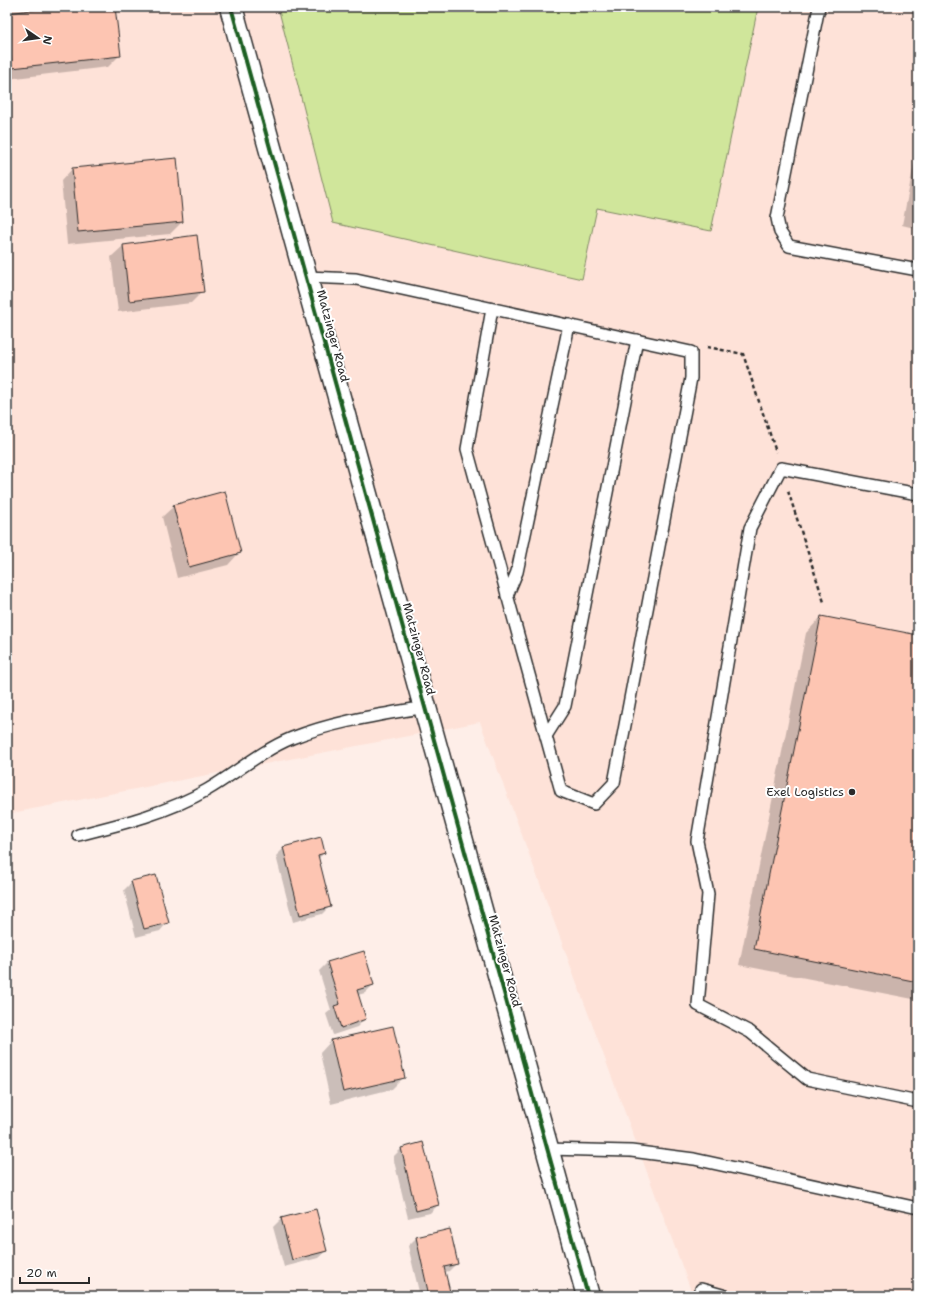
<svg xmlns="http://www.w3.org/2000/svg" width="925" height="1303" font-family="'Shantell Sans',sans-serif">
<style>
.built{fill:#fee2d8}
.green{fill:#d0e69b;stroke:#7e8863}
.shadow{fill:#0003}
.building{fill:#fdc5b2;stroke:#2b2b2b}
.lines{fill:none;stroke-linecap:round;stroke-linejoin:round}
.lane-casing{stroke:#2b2b2b;stroke-width:14}
.secondary-casing{stroke:#2b2b2b;stroke-width:25}
.path{stroke:#2b2b2b;stroke-width:2.5;stroke-dasharray:4 3;stroke-linecap:butt}
.lane{stroke:#fff;stroke-width:11}
.secondary{stroke:#fff;stroke-width:22}
.cycleway-casing{stroke:#fff;stroke-width:6}
.cycleway{stroke:#1b5e20;stroke-width:4}
.poi-dot{fill:#2b2b2b;stroke:#fff;stroke-width:1.5}
.labels{text-anchor:middle;dominant-baseline:central;stroke-width:4;stroke-linejoin:round;paint-order:stroke}
.street-label{font-size:12px;fill:#2b2b2b;stroke:#fff}
.poi-label{font-size:12px;fill:#2b2b2b;stroke:#fff;text-anchor:end}
</style>
<rect width="100%" height="100%" fill="#feeee8"/>
<filter id="ink" filterUnits="userSpaceOnUse"><feTurbulence type="fractalNoise" baseFrequency=".025" numOctaves="2"/><feDisplacementMap in="SourceGraphic" scale="8" xChannelSelector="R" yChannelSelector="G"/><feConvolveMatrix kernelMatrix="1 2 1 2 8 2 1 2 1" color-interpolation-filters="sRGB"/></filter>
<g filter="url(#ink)">
<path class="built" d="M7 7H918V1296H693L480 722 7 814Z"/>
<path class="green" d="M278 7H758L711 231 597 208 582 279 333 223Z"/>
<g class="shadow">
<path d="M66 7H114L120 55 108 67 7 79V14Z"/>
<path d="M918 143V229L902 225Z"/>
<path d="M72 169 182 222 170 234 67 244 61 181Z"/>
<path d="M123 246 203 291 191 303 118 312 111 257Z"/>
<path d="M174 506 239 553 228 565 177 578 162 517Z"/>
<path d="M821 617 918 636V1000L739 965 806 633Z"/>
<path d="M284 848 324 853 318 859 330 906 322 914 293 922 276 856Z"/>
<path d="M132 882 167 923 160 931 136 937 124 890Z"/>
<path d="M363 952 373 985 365 993 358 995 365 1019 357 1027 333 1035 326 1014 331 1010 319 971 327 963Z"/>
<path d="M331 1041 404 1077 392 1089 331 1104 320 1053Z"/>
<path d="M422 1143 438 1205 430 1213 408 1218 393 1157 401 1149Z"/>
<path d="M281 1219 326 1251 318 1258 284 1267 273 1227Z"/>
<path d="M416 1238 457 1263 449 1271 445 1272 450 1296H420L408 1246Z"/>
</g>
<g class="building">
<path d="M57 7H115L121 56 12 68 7 25V13Z"/>
<path d="M177 158 183 222 78 232 72 168Z"/>
<path d="M197 235 204 292 129 301 123 245Z"/>
<path d="M225 491 241 553 189 567 173 505Z"/>
<path d="M821 616 918 635V982L754 949Z"/>
<path d="M321 837 325 853 318 855 331 907 300 915 283 847Z"/>
<path d="M156 875 169 923 144 929 131 881Z"/>
<path d="M364 951 374 985 357 990 366 1019 341 1028 334 1006 340 1004 327 962Z"/>
<path d="M393 1026 405 1078 343 1092 331 1040Z"/>
<path d="M423 1142 439 1205 416 1211 401 1148Z"/>
<path d="M316 1209 327 1251 292 1260 281 1218Z"/>
<path d="M450 1229 458 1264 444 1267 451 1296H429L416 1237Z"/>
</g>
<g class="lines">
<defs>
<g id="lane">
<path d="M819 7 777 218 780 232 789 246 918 270"/>
<path d="M306 277 356 279 691 352V378L614 783 594 804 561 791 467 449 492 309"/>
<path d="M918 494 781 468 750 528 697 841 708 894 698 1005 750 1032 807 1079 918 1102"/>
<path d="M507 596 517 572 569 325"/>
<path d="M546 736 565 706 637 340"/>
<path d="M78 835C122 824 167 813 207 790 236 773 261 751 292 738 335 721 380 715 425 707"/>
<path d="M546 1149 631 1151 694 1159 918 1208"/>
<path d="M701 1289 726 1296"/>
</g>
<path id="secondary" d="M231 7 588 1296"/>
</defs>
<use href="#lane" class="lane-casing"/>
<use href="#secondary" class="secondary-casing"/>
<g class="path">
<path d="M707 347 743 354 776 452"/>
<path d="M788 491 824 602"/>
</g>
<use href="#lane" class="lane"/>
<use href="#secondary" class="secondary"/>
<defs>
<path id="cycleway" d="M231 7 588 1296"/>
</defs>
<use href="#cycleway" class="cycleway-casing"/>
<use href="#cycleway" class="cycleway"/>
</g>
</g>
<circle class="poi-dot" cx="852" cy="792" r="4"/>
<g class="labels">
<g class="street-label">
<text transform="translate(333 336) rotate(75)">Matzinger Road</text>
<text transform="translate(419 649) rotate(75)">Matzinger Road</text>
<text transform="translate(505 961) rotate(75)">Matzinger Road</text>
</g>
<g class="poi-label">
<text x="844" y="792">Exel Logistics</text>
</g>
</g>
<rect width="925" height="1303" fill="none" stroke="#fff" stroke-width="24"/>
<rect x="12" y="12" width="901" height="1279" fill="none" stroke="#2b2b2b" stroke-width="1.5" filter="url(#ink)"/>
<g transform="translate(38 38) rotate(103)" stroke="#ffffff" stroke-width="3" paint-order="stroke">
<path d="M0-3L7 15L0 10L-7 15Z" fill="#2b2b2b"/>
<text y="-6" font-size="11" font-weight="bold" text-anchor="middle" fill="#2b2b2b">N</text>
</g>
<path d="M20 1277v6h69v-6" fill="none" stroke="#2b2b2b" stroke-width="2"/>
<text x="26" y="1277" font-size="12" fill="#2b2b2b" stroke="#ffffff" stroke-width="3" paint-order="stroke">20 m</text>
</svg>
